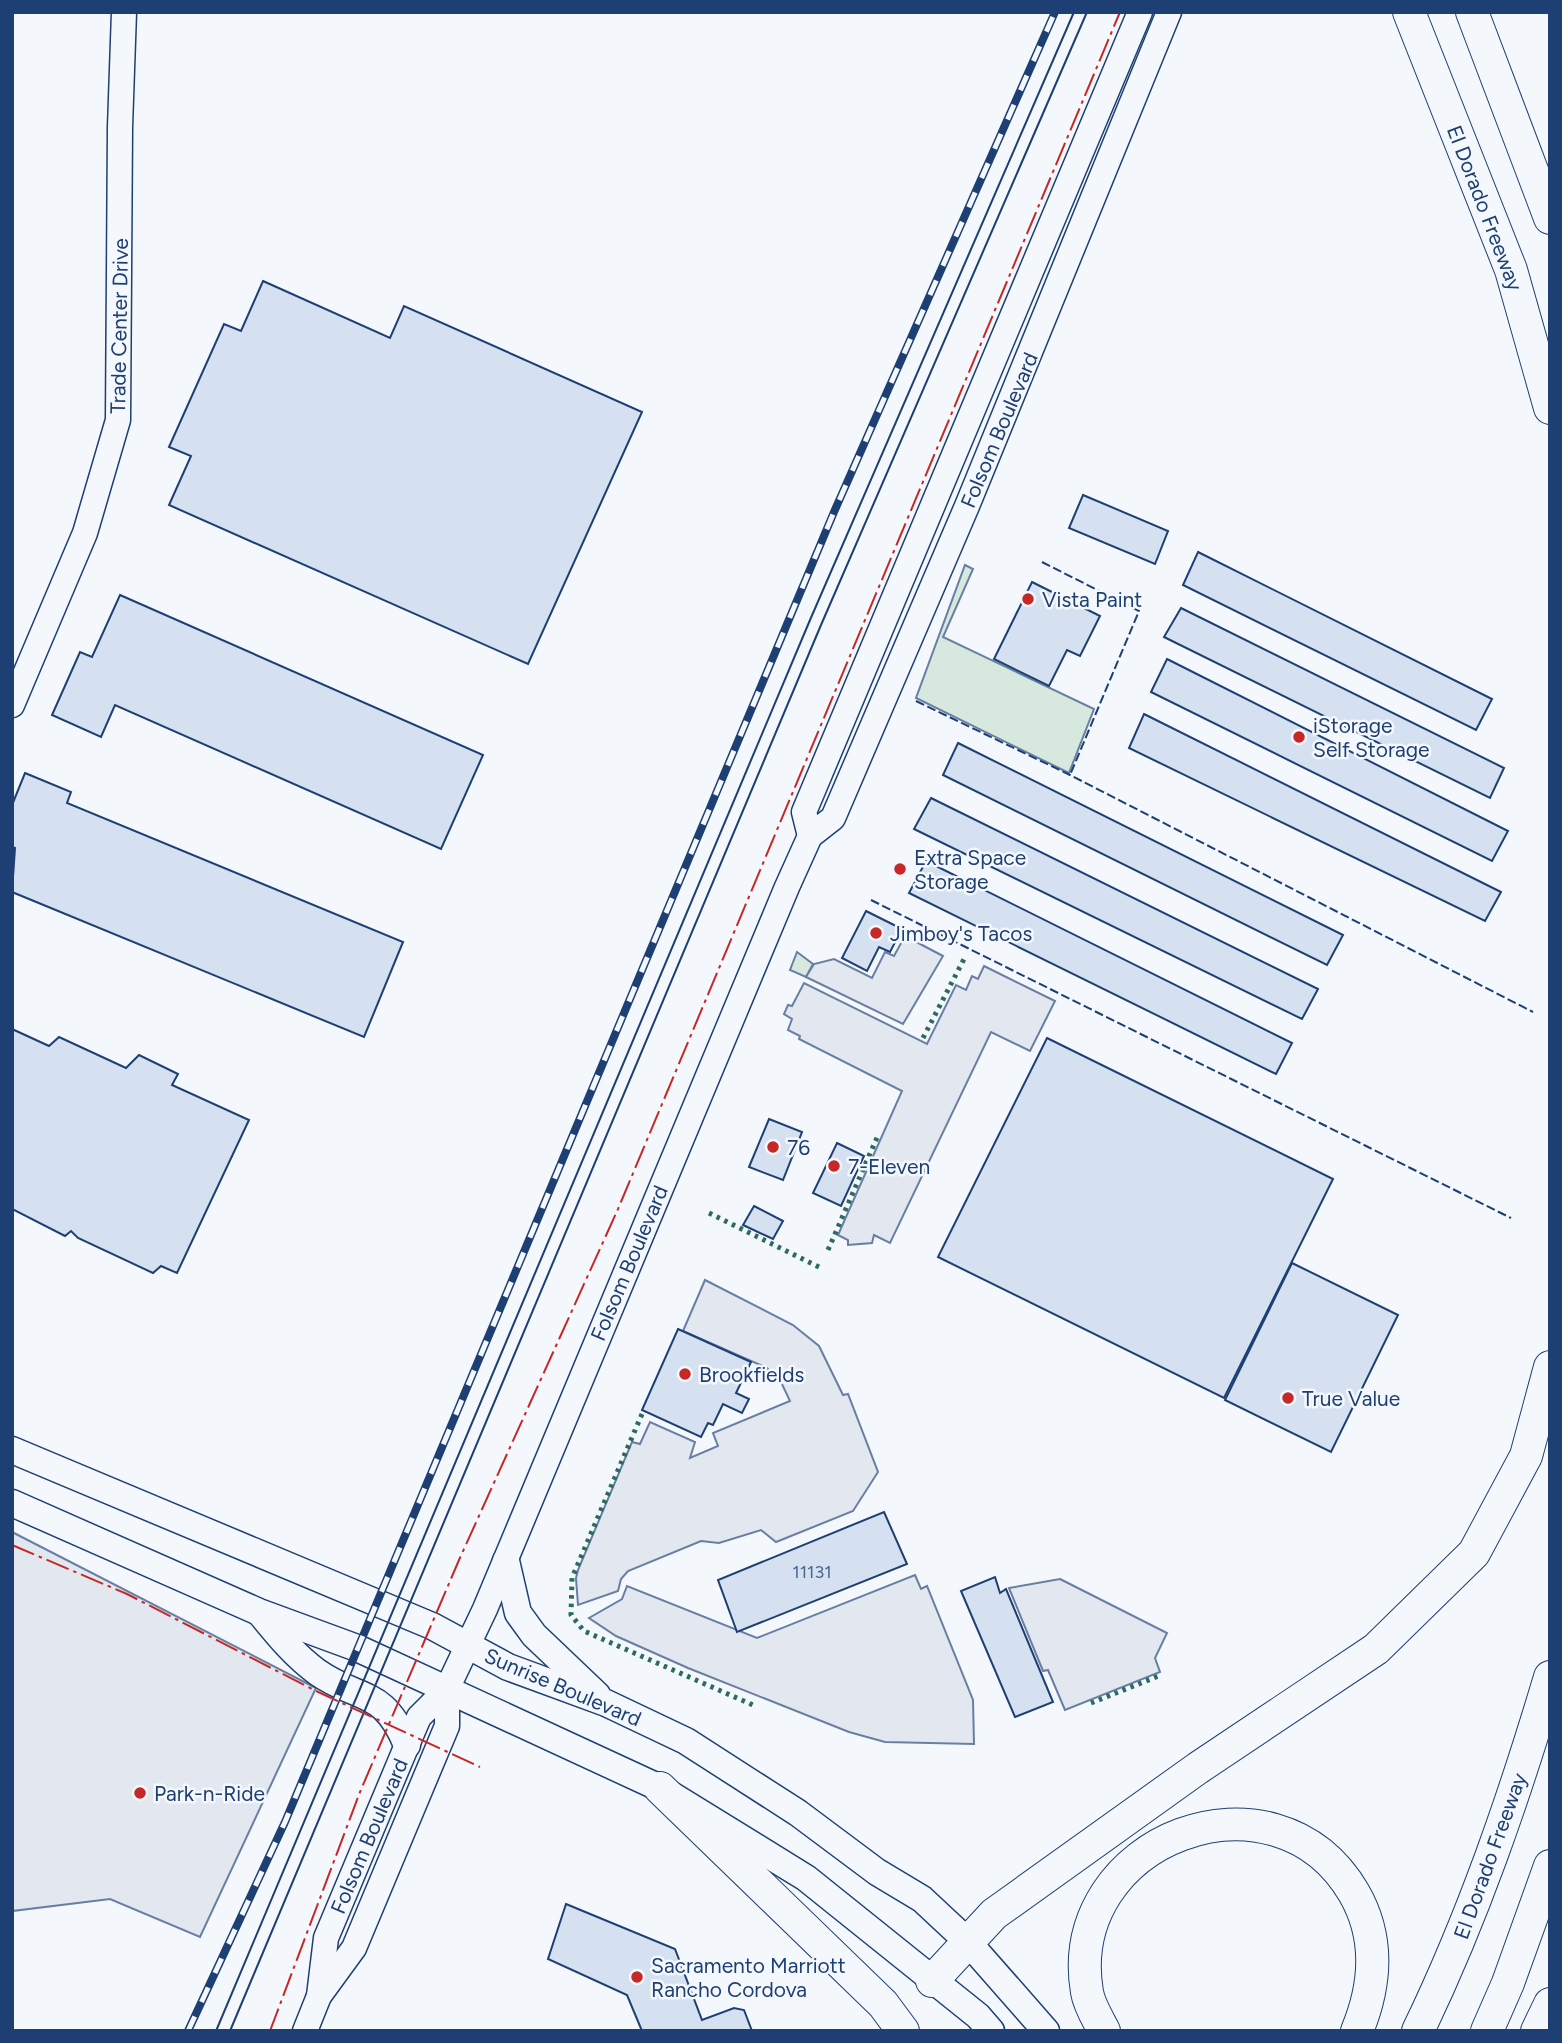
<svg xmlns="http://www.w3.org/2000/svg" width="1562" height="2043" font-family="Figtree,sans-serif">
<style>
.green{fill:#d7e8df;stroke:#687fa3;stroke-width:2}
.parking{fill:#e3e8f0;stroke:#687fa3;stroke-width:2}
.building{fill:#d5e0f0;stroke:#1d3f73;stroke-width:2}
.lines{fill:none;stroke-linecap:round;stroke-linejoin:round}
.secondary-casing{stroke:#1d3f73;stroke-width:27}
.primary-casing{stroke:#1d3f73;stroke-width:29}
.highway-casing{stroke:#1d3f73;stroke-width:34}
.secondary{stroke:#f4f7fb;stroke-width:24}
.primary{stroke:#f4f7fb;stroke-width:26}
.highway{stroke:#f4f7fb;stroke-width:32}
.tram{stroke:#1d3f73;stroke-width:2}
.rail-casing{stroke:#1d3f73;stroke-width:8}
.rail{stroke:#f4f7fb;stroke-width:5;stroke-dasharray:16;stroke-linecap:butt}
.hedge{stroke:#2c6c60;stroke-width:5;stroke-dasharray:3.5 5;stroke-linecap:butt}
.fence{stroke:#1d3f73;stroke-width:2;stroke-dasharray:9 3.5;stroke-linecap:butt}
.power{stroke:#c62828;stroke-width:2;stroke-dasharray:24 5 3.5 5;stroke-linecap:butt}
.poi-dot{fill:#c62828;stroke:#f4f7fb;stroke-width:2.5}
.labels{text-anchor:middle;dominant-baseline:central;stroke-width:5;stroke-linejoin:round;paint-order:stroke}
.number-label{font-size:18px;fill:#4b6792}
.street-label{font-size:21px;fill:#1d3f73;stroke:#f4f7fb}
.poi-label{font-size:21px;fill:#1d3f73;stroke:#f4f7fb;text-anchor:start}
</style>
<rect width="100%" height="100%" fill="#f4f7fb"/>
<g class="green">
<path d="M965 565 973 569 943 637 1094 709 1069 773 916 698Z"/>
<path d="M797 952 813 964 806 977 790 970Z"/>
</g>
<g class="parking">
<path d="M905 936 943 956 903 1024 806 977 814 964 834 959 872 978 885 952 894 956Z"/>
<path d="M984 966 1055 1001 1030 1051 991 1032 890 1243 874 1235 872 1243 848 1245V1240L838 1235 902 1091 799 1039 800 1036 788 1030 792 1019 784 1014 788 1005 792 1006 804 983 927 1044 956 985 966 990 972 976 978 979Z"/>
<path d="M705 1280 793 1325 819 1346 843 1395 848 1394 878 1472 853 1511 776 1542 761 1530 719 1543 701 1541 628 1571 621 1579 618 1591 578 1605 576 1578 578 1570 632 1442 640 1444 650 1422 695 1442 690 1458 718 1446 713 1433 790 1401 781 1382 767 1368 683 1331Z"/>
<path d="M12 1532 316 1688 200 1937 110 1899 12 1911Z"/>
<path d="M915 1575 921 1589 927 1586 973 1700 974 1744 885 1742 849 1732 688 1668 616 1636 589 1618 622 1599 627 1586 757 1638Z"/>
<path d="M1060 1579 1167 1633 1155 1658 1160 1672 1065 1710 1048 1670 1043 1671 1009 1588Z"/>
</g>
<g class="building">
<path d="M263 281 390 338 404 306 642 412 528 664 169 505 191 456 169 447 224 324 241 331Z"/>
<path d="M1083 495 1168 531 1155 564 1069 528Z"/>
<path d="M1198 552 1492 699 1476 730 1183 585Z"/>
<path d="M1032 582 1100 616 1080 656 1067 650 1049 686 994 659Z"/>
<path d="M120 595 483 755 441 849 115 705 101 737 52 715 80 652 92 657Z"/>
<path d="M1181 608 1504 768 1490 798 1164 637Z"/>
<path d="M1167 659 1508 831 1492 861 1151 692Z"/>
<path d="M1144 714 1501 892 1485 921 1129 748Z"/>
<path d="M958 743 1343 935 1327 965 943 775Z"/>
<path d="M25 773 71 792 67 803 403 942 364 1037 12 892 15 848 12 847V805Z"/>
<path d="M931 798 1318 989 1302 1019 914 829Z"/>
<path d="M926 861 1292 1043 1276 1074 909 893Z"/>
<path d="M866 911 902 929 890 952 879 947 867 971 842 958Z"/>
<path d="M12 1029 49 1046 59 1037 126 1068 139 1055 178 1074 172 1085 249 1120 177 1273 161 1266 153 1273 78 1238 71 1231 65 1236 12 1209Z"/>
<path d="M1047 1038 1333 1179 1224 1398 938 1257Z"/>
<path d="M769 1119 802 1132 783 1180 749 1167Z"/>
<path d="M837 1143 864 1156 841 1206 813 1193Z"/>
<path d="M754 1206 783 1221 773 1239 743 1225Z"/>
<path d="M1292 1263 1398 1315 1331 1452 1225 1400Z"/>
<path d="M678 1329 751 1362 736 1393 749 1399 742 1413 723 1404 713 1425 708 1423 701 1437 642 1410Z"/>
<path d="M884 1512 907 1564 737 1632 718 1580Z"/>
<path d="M995 1577 1000 1593 1006 1589 1053 1702 1015 1717 961 1591Z"/>
<path d="M566 1904 675 1949 702 2020 734 2008 744 2010 752 2031H642L627 1995 548 1959Z"/>
</g>
<g class="lines">
<defs>
<g id="secondary">
<path d="M12 705 85 533 118 420 120 127 124 12"/>
<path d="M810 836 804 812 1140 12"/>
<path d="M319 1996 326 1938 407 1745 419 1717 447 1689 485 1609 787 887 810 836 833 818 967 506 1169 12"/>
<path d="M305 2031 319 1996 354 1948 447 1726V1689"/>
</g>
<g id="primary">
<path d="M12 1450 432 1626 508 1667 606 1703 686 1741 798 1813 877 1872 922 1899 967 1941 1046 2031"/>
<path d="M12 1503 259 1612 357 1648 660 1788 806 1878 978 2016 991 2031"/>
<path d="M506 1561 518 1613 534 1635 597 1695"/>
<path d="M260 1613C278 1635 294 1655 317 1672 360 1702 383 1687 407 1745"/>
</g>
<g id="highway">
<path d="M1409 12 1511 270 1550 408"/>
<path d="M1472 12 1550 218"/>
<path d="M660 1788 883 2004 903 2031"/>
<path d="M932 1981 994 1914 1198 1768 1376 1649 1474 1553 1526 1456 1550 1367"/>
<path d="M1104 2031C1098 2019 1089 2005 1087 1992 1061 1839 1275 1758 1354 1893 1380 1938 1376 1985 1357 2031"/>
<path d="M1418 2031C1473 1917 1514 1798 1550 1677"/>
<path d="M1487 2031 1508 1983 1550 1866"/>
<path d="M1537 2031 1550 2004"/>
</g>
</defs>
<use href="#secondary" class="secondary-casing"/>
<use href="#primary" class="primary-casing"/>
<use href="#highway" class="highway-casing"/>
<use href="#secondary" class="secondary"/>
<use href="#primary" class="primary"/>
<use href="#highway" class="highway"/>
<g class="tram">
<path d="M216 2031 810 620 1074 12"/>
<path d="M230 2031 821 625 1087 12"/>
</g>
<defs>
<path id="rail" d="M188 2031 285 1822 834 512 1055 12"/>
</defs>
<use href="#rail" class="rail-casing"/>
<use href="#rail" class="rail"/>
<g class="hedge">
<path d="M923 1038 964 959"/>
<path d="M709 1213 819 1267"/>
<path d="M828 1250 879 1133"/>
<path d="M642 1414 572 1578 571 1615 584 1631 753 1705"/>
<path d="M1091 1703 1161 1675"/>
</g>
<g class="fence">
<path d="M1042 562 1139 611 1070 775"/>
<path d="M916 701 1070 775 1533 1012"/>
<path d="M871 900 1511 1218"/>
</g>
<g class="power">
<path d="M12 1545 127 1594 316 1691 480 1767"/>
<path d="M270 2031 360 1792 459 1560 618 1209 1120 12"/>
</g>
</g>
<g class="poi-dot">
<circle cx="1028" cy="599" r="7"/>
<circle cx="1299" cy="737" r="7"/>
<circle cx="900" cy="869" r="7"/>
<circle cx="876" cy="933" r="7"/>
<circle cx="773" cy="1147" r="7"/>
<circle cx="834" cy="1166" r="7"/>
<circle cx="685" cy="1374" r="7"/>
<circle cx="1288" cy="1398" r="7"/>
<circle cx="140" cy="1793" r="7"/>
<circle cx="637" cy="1977" r="7"/>
</g>
<g class="labels">
<g class="number-label">
<text x="812" y="1572">11131</text>
</g>
<g class="street-label">
<text transform="translate(1485 208) rotate(69)">El Dorado Freeway</text>
<text transform="translate(119 326) rotate(-89)">Trade Center Drive</text>
<text transform="translate(999 430) rotate(-67)">Folsom Boulevard</text>
<text transform="translate(629 1263) rotate(-67)">Folsom Boulevard</text>
<text transform="translate(563 1687) rotate(23)">Sunrise Boulevard</text>
<text transform="translate(369 1836) rotate(-67)">Folsom Boulevard</text>
<text transform="translate(1490 1856) rotate(-70)">El Dorado Freeway</text>
</g>
<g class="poi-label">
<text x="1042" y="599">Vista Paint</text>
<text x="1313" y="725">iStorage<tspan x="1313" dy="24">Self Storage</tspan></text>
<text x="914" y="857">Extra Space<tspan x="914" dy="24">Storage</tspan></text>
<text x="890" y="933">Jimboy's Tacos</text>
<text x="787" y="1147">76</text>
<text x="848" y="1166">7-Eleven</text>
<text x="699" y="1374">Brookfields</text>
<text x="1302" y="1398">True Value</text>
<text x="154" y="1793">Park-n-Ride</text>
<text x="651" y="1965">Sacramento Marriott<tspan x="651" dy="24">Rancho Cordova</tspan></text>
</g>
</g>
<rect width="1562" height="2043" fill="none" stroke="#1d3f73" stroke-width="28"/>
</svg>
